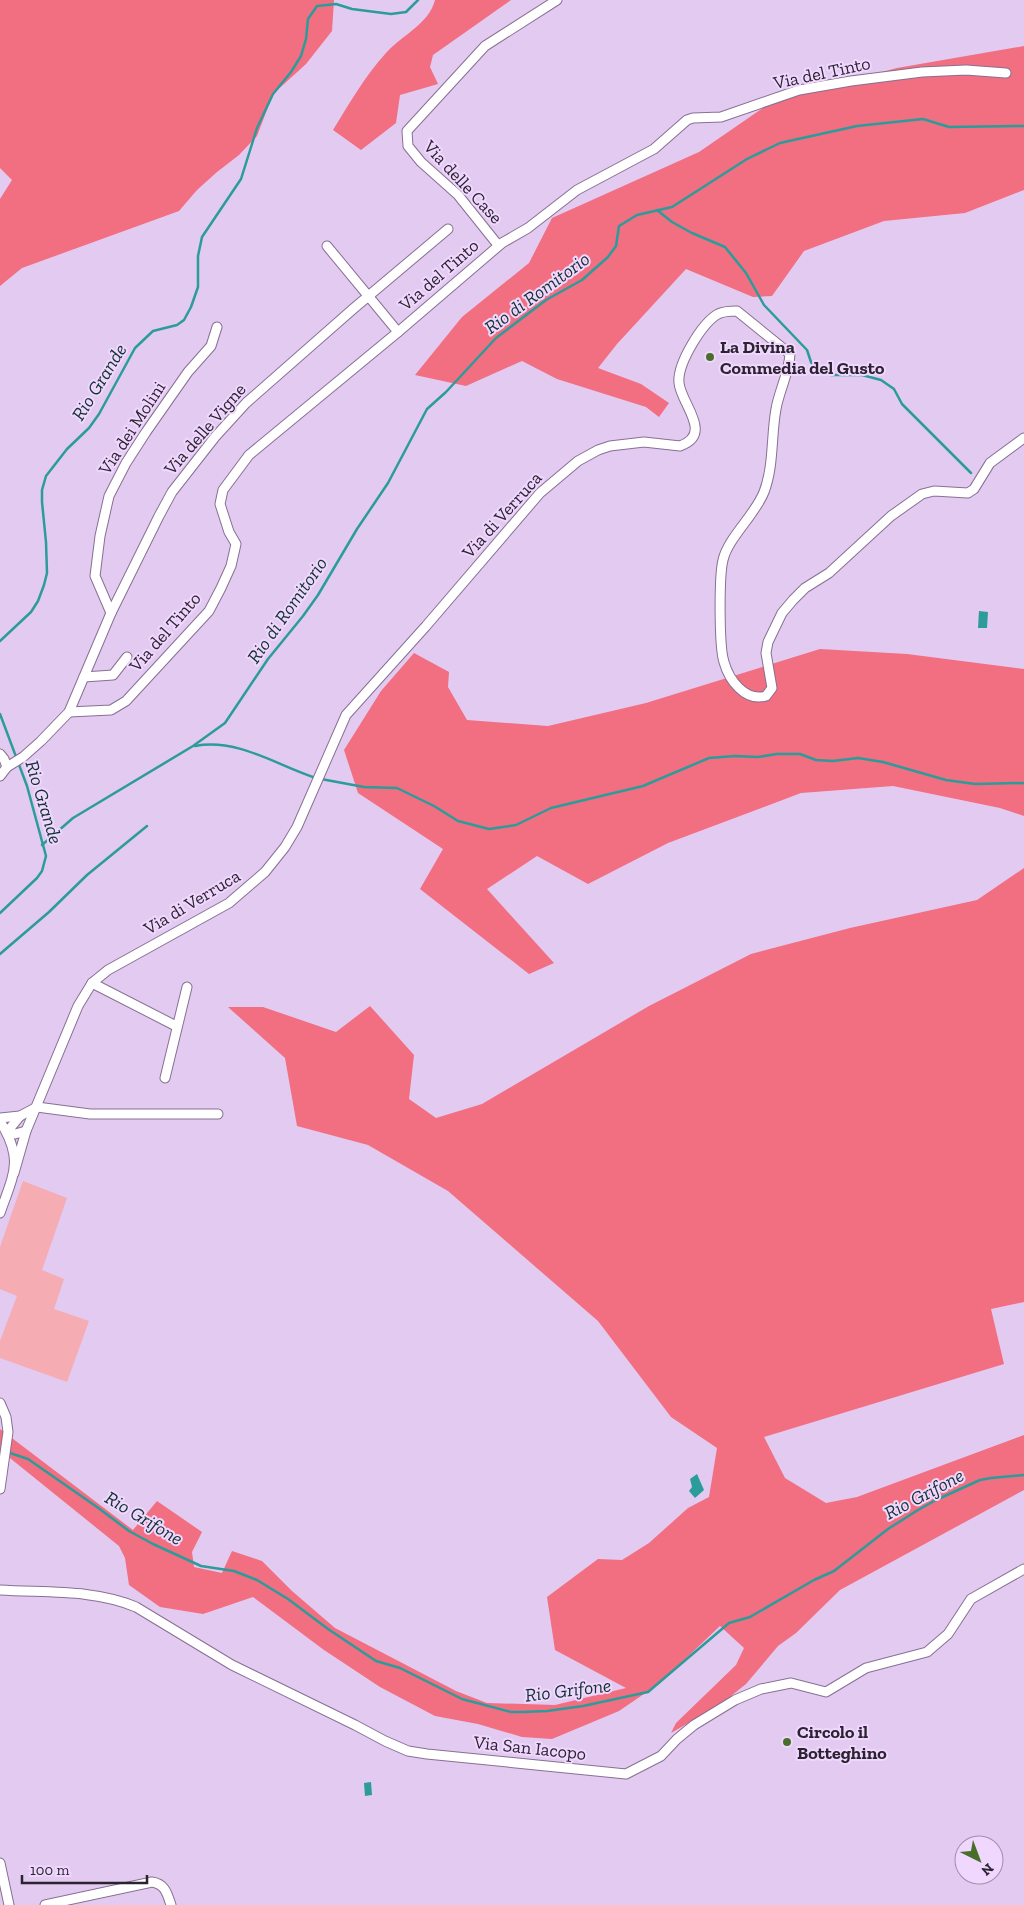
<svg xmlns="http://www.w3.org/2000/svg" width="1024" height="1905" font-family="'Zilla Slab',serif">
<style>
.green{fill:#f5acb2}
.forest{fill:#f26e81}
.water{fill:#2b9c9a}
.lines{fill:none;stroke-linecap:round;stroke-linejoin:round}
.stream{stroke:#2b9c9a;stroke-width:2.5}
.minor-casing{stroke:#877093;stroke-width:11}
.minor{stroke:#fff;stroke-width:9}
.poi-dot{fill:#486f2a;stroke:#f0d7fe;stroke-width:2}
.labels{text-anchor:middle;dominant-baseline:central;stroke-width:4;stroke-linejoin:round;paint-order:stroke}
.street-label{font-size:18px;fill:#2c2331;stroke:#f0d7fe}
.poi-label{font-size:18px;font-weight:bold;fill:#2c2331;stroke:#f0d7fe;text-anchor:start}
.water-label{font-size:19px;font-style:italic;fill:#103231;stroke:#f0d7fe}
</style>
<rect width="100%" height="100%" fill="#e3caf1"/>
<path class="green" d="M23 1181 67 1198 42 1270 64 1279 54 1309 89 1321 67 1382 0 1358V1341L17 1296 0 1289V1247Z"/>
<g class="forest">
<path d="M0 0H334L332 31 306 64 273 94 257 136 239 155 217 172 197 190 179 211 22 268 0 286V199L12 180 0 168Z"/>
<path d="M435 0H511L433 55 430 67 438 84 400 95 396 123 361 150 333 130C349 104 365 76 386 53 402 35 429 24 435 0Z"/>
<path d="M1024 46V190L965 213 884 221 804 251 772 296 753 297 686 269 617 344 598 368 641 384 669 403 659 417 646 407 557 379 522 361 466 386 415 375 462 317 529 263 552 218 699 152 773 101 897 68Z"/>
<path d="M820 649 907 654 1024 669V816L1000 808 893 786 801 793 668 843 588 884 537 856 487 889 554 963 529 974 420 889 443 849 358 793 344 750 381 691 414 653 449 672 448 687 467 720 548 726 646 703Z"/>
<path d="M1024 868V1302L991 1309 1004 1364 764 1437 785 1478 826 1503 857 1497 1024 1435V1490L840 1590 796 1633 778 1646 746 1684 721 1704 671 1733 676 1723 736 1665 744 1648 720 1626 660 1683 619 1711 552 1739 522 1737 478 1724 435 1716 380 1687 324 1650 253 1597 203 1614 160 1607 129 1585 125 1558 119 1546 0 1450V1429L133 1530 157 1501 202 1532 192 1552 194 1567 222 1573 232 1551 262 1561 292 1591 335 1628 456 1691 487 1703 555 1705 626 1688 555 1650 547 1597 598 1559 622 1560 649 1543 688 1508 709 1497 717 1448 671 1417 598 1321 448 1191 368 1145 297 1126 285 1058 228 1007H263L336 1032 370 1006 414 1055 409 1099 436 1118 482 1104 649 1006 751 954 850 928 977 900Z"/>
</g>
<g class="water">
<path d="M979 611 988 612 987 628H978Z"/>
<path d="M697 1474 704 1490 695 1498 689 1491 692 1487 690 1479Z"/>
<path d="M371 1782 372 1795 365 1796 364 1783Z"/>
</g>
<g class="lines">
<g class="stream">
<path d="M657 210 672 222 692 233 725 247 746 273 764 305 807 350 811 362 816 369 831 375H862L881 380 894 389 902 404 971 473"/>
<path d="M0 641 31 612 38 601 44 585 47 573 46 542 42 502V490L46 476 67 449 89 428 99 414 135 348 153 331 177 325 184 320 191 307 198 287V256L202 237 241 179 257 128 273 94 291 72 301 56 306 39 308 19 317 6 336 4 352 9 391 14 406 12 418 0"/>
<path d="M0 714 27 786 46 856 42 871 37 878 0 913"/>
<path d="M195 746C238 738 276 765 316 778"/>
<path d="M321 779 364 787 397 788 434 806 458 821 489 829 516 825 551 808 643 786 709 758 735 756 758 757 777 754H800L816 760 833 761 858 758 883 762 946 780 975 784 1024 783"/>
<path d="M42 845 73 818 193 746 225 723 268 659 303 616 318 595 357 529 388 483 427 409 446 392 496 338 546 300 582 280 608 257 616 246 619 226 637 215 672 207 747 159 780 143 857 126 923 119 949 127 1024 126"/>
<path d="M0 954 49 912 87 875 147 826"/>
<path d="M7 1452 28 1459 97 1507 129 1531 153 1544 201 1566 234 1571 257 1580 288 1599 328 1629 376 1661 400 1668 462 1699 511 1712H523L547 1711 583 1706 648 1692 729 1623 750 1617 814 1580 834 1571 888 1529 918 1510 936 1500 980 1480 991 1478 1024 1475"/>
</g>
<defs>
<g id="minor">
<path d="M498 245 458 195 421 162 408 146 407 131 485 46 557 0"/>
<path d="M327 246 398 332"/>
<path d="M111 613 95 576 100 536 109 496 126 463 146 432 188 372 211 346 217 327"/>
<path d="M84 677 113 675 127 657"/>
<path d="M69 712 111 710 126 701 209 611 221 588 231 566 236 544 229 532 220 504 223 490 249 455 398 332 502 243 528 228 577 190 654 149 687 120 693 118 721 117 799 90 851 81 922 72 966 70 1006 73"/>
<path d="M0 754 4 759 7 767"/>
<path d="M0 776 7 767 23 757 41 741 69 712 111 613 159 516 172 492 215 437 246 403 353 309 448 229"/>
<path d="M92 983 176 1026"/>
<path d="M165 1078 187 987"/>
<path d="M37 1107 90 1114H218"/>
<path d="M20 1116 7 1132 15 1134 26 1131"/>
<path d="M0 1118 20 1116 37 1107"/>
<path d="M0 1121C24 1160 14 1173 0 1213"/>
<path d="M14 1173 26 1131 78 1006 92 983 108 970 229 903 265 872 285 847 297 827 346 715 426 626 540 493 578 461 598 450 610 446 644 442 680 446C714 434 681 404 679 383 677 364 702 323 718 314 724 311 731 311 737 311L790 354C789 373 779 391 776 409 771 436 774 466 764 492 755 515 728 538 723 560 719 576 719 647 724 662 729 680 745 702 766 696L772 688 766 653 768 642 782 613 793 600 805 588 829 573 891 516 922 494 934 491 968 493 974 489 990 463 1024 438"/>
<path d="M0 1403 6 1417 8 1432 0 1489"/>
<path d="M0 1590C45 1593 94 1589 136 1607L232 1665 355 1725 385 1741 408 1751 427 1754 626 1774 661 1756 677 1739 694 1725 735 1700 761 1689 791 1683 826 1692 866 1668 927 1652 948 1634 971 1599 1024 1569"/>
<path d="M0 1863 9 1905"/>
<path d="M45 1905 152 1882C165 1884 167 1893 171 1905"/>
</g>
</defs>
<use href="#minor" class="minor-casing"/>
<use href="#minor" class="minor"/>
</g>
<g class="poi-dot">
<circle cx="710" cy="357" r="5"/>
<circle cx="787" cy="1742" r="5"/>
</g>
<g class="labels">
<g class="street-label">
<text transform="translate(822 73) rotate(-12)">Via del Tinto</text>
<text transform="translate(463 182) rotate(47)">Via delle Case</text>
<text transform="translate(439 275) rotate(-41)">Via del Tinto</text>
<text transform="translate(132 428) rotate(-57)">Via dei Molini</text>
<text transform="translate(205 429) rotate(-49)">Via delle Vigne</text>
<text transform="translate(502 515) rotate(-48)">Via di Verruca</text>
<text transform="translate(165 632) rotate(-49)">Via del Tinto</text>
<text transform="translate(192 902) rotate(-31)">Via di Verruca</text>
<text transform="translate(530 1748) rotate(6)">Via San Iacopo</text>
</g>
<g class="poi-label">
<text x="720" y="347">La Divina<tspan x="720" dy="21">Commedia del Gusto</tspan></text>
<text x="797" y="1732">Circolo il<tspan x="797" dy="21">Botteghino</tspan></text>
</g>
<g class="water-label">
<text transform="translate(537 293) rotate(-36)">Rio di Romitorio</text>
<text transform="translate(99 382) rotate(-58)">Rio Grande</text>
<text transform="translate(287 610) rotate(-55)">Rio di Romitorio</text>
<text transform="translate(44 802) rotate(73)">Rio Grande</text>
<text transform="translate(924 1494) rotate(-28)">Rio Grifone</text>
<text transform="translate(144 1518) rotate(31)">Rio Grifone</text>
<text transform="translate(568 1690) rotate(-7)">Rio Grifone</text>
</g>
</g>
<g transform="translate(979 1860) rotate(138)"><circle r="24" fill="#f0d7fe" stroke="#a28fac"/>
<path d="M0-4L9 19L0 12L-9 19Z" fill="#486f2a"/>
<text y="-8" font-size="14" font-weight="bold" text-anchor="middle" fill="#2c2331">N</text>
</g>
<path d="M22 1875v8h125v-8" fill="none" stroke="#2c2331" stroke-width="2.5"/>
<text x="30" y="1875" font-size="15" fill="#2c2331" stroke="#f0d7fe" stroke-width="4" paint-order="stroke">100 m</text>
</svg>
